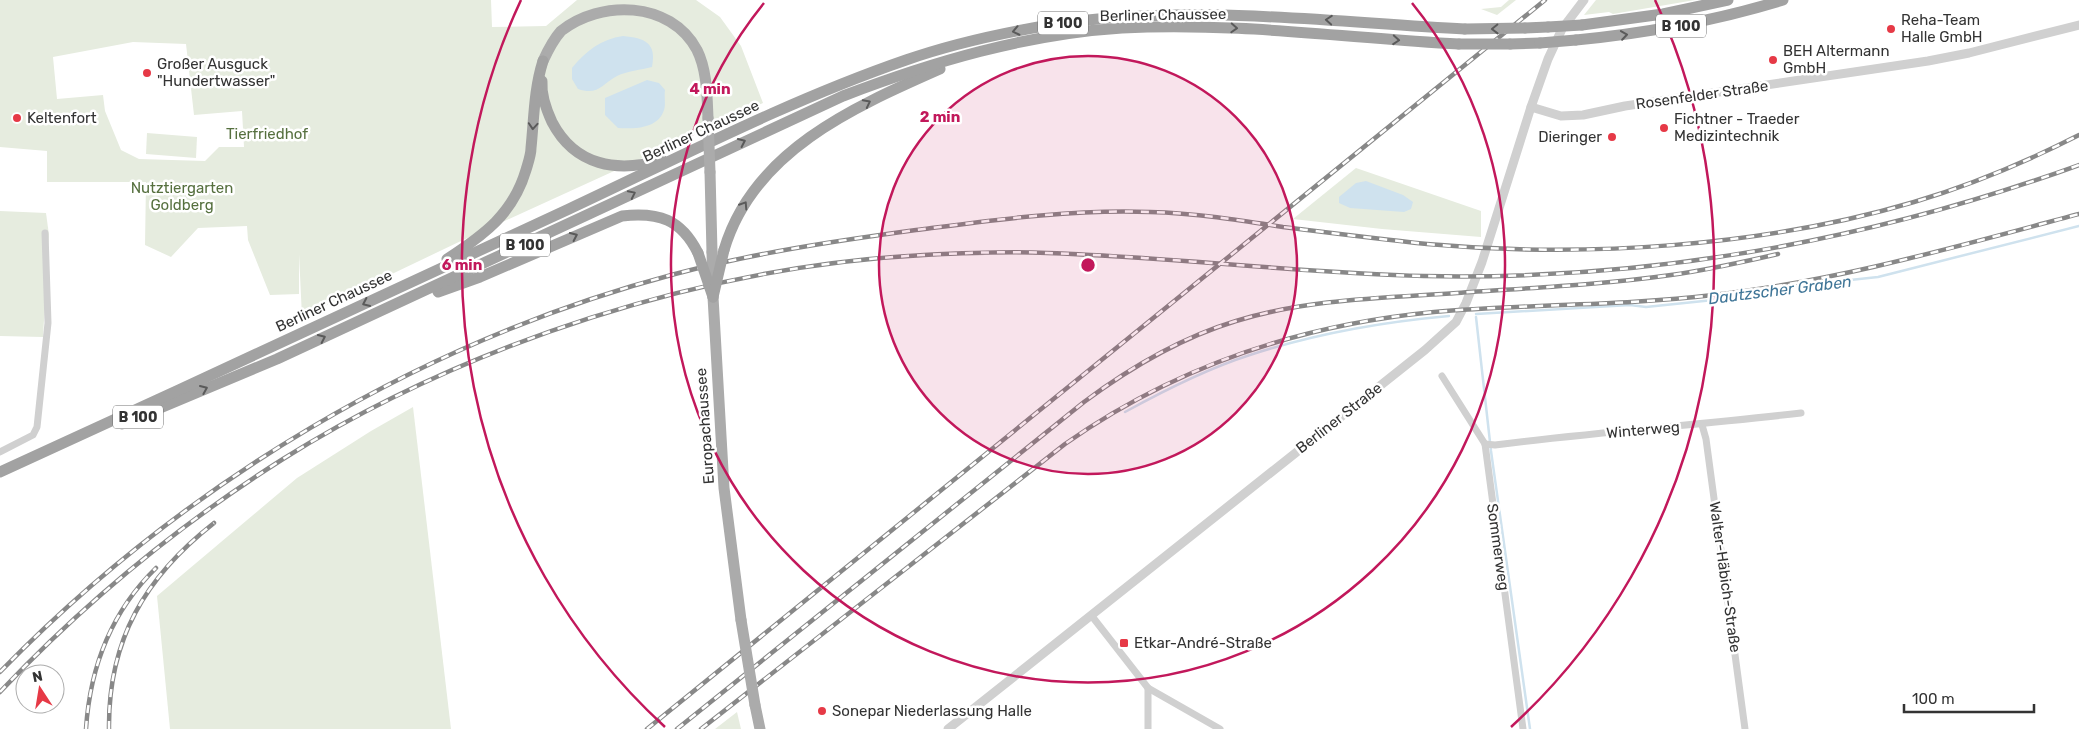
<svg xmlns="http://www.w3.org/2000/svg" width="2079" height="729" font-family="Rubik,sans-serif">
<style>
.green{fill:#e6ecdf;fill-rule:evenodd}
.water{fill:#cfe2ee}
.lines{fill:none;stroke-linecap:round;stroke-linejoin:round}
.stream{stroke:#cfe2ee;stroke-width:2.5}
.minor{stroke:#d0d0d0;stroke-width:7}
.tertiary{stroke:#d0d0d0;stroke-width:9}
.primary{stroke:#ababab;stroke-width:11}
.trunk{stroke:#a2a2a2;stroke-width:11}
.rail-casing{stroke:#888;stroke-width:4.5}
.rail{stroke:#fff;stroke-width:2.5;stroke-dasharray:8;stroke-linecap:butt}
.primary-bridge{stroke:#ababab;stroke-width:11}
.trunk-bridge{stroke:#a2a2a2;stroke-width:11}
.oneway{stroke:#5a5a5a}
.ring{fill:none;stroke:#c2185b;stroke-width:2.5}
.poi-dot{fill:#e63946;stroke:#fff;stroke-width:2}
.labels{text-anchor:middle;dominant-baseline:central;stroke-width:5;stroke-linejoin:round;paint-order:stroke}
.shield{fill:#fff;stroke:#707070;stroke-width:1}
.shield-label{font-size:14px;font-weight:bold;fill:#333}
.street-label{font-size:15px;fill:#333;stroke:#fff}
.poi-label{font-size:15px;fill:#333;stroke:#fff;text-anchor:start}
.park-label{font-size:15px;fill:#56703f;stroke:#fff}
.water-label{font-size:16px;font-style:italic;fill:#3f7597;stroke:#fff}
.centre{fill:#c2185b;stroke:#fff;stroke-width:2.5}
.ring-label{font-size:15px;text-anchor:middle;font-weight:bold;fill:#c2185b;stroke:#fff;stroke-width:5;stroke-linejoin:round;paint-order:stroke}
</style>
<rect width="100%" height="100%" fill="#fff"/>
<g class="green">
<path d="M0 0H491L492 27 546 26 577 0H696L720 17 741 46 763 103 463 240 302 317 299 254V294L270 295 248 240 247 226 198 228 171 257 145 245 146 182H47V151L0 147ZM133 42 186 44 194 115 242 111 244 147H219L205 161 139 159 121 150 105 111 103 95 57 99 53 57Z"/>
<path d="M1509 0H1516L1497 15 1481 9 1501 7Z"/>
<path d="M1596 0H1695L1613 14 1609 12 1584 15Z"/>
<path d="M147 133 197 137 196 158 146 154Z"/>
<path d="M1356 168 1481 211V237L1382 229 1293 219Z"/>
<path d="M0 211 46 213 49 235 43 337 0 336Z"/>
<path d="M413 407 451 729H170L157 596 297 478 371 431Z"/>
<path d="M737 712 741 729H715Z"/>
</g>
<g class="water">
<path d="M623 36C645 38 657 43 652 67 641 70 627 71 617 76 602 84 598 96 578 89L572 79V68C586 51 601 39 623 36Z"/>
<path d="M647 80 659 83 665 90C664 96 666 105 664 110 658 129 634 129 618 128L605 115V98Z"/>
<path d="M1366 181 1403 195 1413 202 1411 209 1404 212 1350 208 1339 203V197L1356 183Z"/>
</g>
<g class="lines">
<g class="stream">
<path d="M1476 314 1630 305 1646 307 1723 299 1813 284 1878 277 2079 226"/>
<path d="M1476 317 1491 451 1530 729"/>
<path d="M1125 412C1165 390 1206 369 1250 355 1314 334 1382 322 1449 316"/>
</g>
<g class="minor">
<path d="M1442 376 1485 444 1523 729"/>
<path d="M1702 425 1706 439 1745 729"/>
<path d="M1485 444 1495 445C1596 432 1699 425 1801 413"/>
<path d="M0 452 33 435 37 427 48 323 45 233"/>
<path d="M1091 615 1148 688 1220 729"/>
<path d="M1148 688V729"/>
</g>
<g class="tertiary">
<path d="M1531 107 1561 116 1583 115 1625 106 1928 61 1969 53 2079 25"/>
<path d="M948 729 1425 350 1456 322 1466 303 1482 262 1531 107 1548 59 1562 29 1584 0"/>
</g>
<g class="primary">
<path d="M543 61C548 50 553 40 561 31 600 0 670 0 697 50 707 70 707 95 708 118"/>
<path d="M710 172 712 252"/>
<path d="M713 297 724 488 741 620"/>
<path d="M755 705 760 729"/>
</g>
<g class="trunk">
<path d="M1582 25 1663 14 1728 0"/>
<path d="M1525 28 1548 27"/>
<path d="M1576 40C1647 33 1715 21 1783 0"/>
<path d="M1510 44 1540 43"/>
<path d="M542 81C541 95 546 109 552 122 575 166 617 173 662 160"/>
<path d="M724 250C753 151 854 107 940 69"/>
<path d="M447 259C484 235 513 214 526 170 528 163 531 155 531 148 534 118 534 89 543 61"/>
<path d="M438 292 480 277 622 216C659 212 681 219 698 253"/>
<path d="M122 424 277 359 843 96C932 62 1026 34 1122 28 1235 22 1347 38 1459 44"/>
<path d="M0 472C190 385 380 297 569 209 680 157 790 100 906 60 952 44 1002 33 1050 25 1188 3 1327 22 1465 29"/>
</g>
<defs>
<g id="rail">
<path d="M0 672C183 484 421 341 675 274 754 253 835 241 916 230 994 220 1072 209 1150 212 1195 213 1239 220 1283 227 1331 233 1379 239 1427 244 1584 258 1762 247 1914 202 1971 185 2026 162 2079 135"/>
<path d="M0 692C84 603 180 524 283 459 468 343 706 266 924 255 965 253 1006 251 1047 253 1173 257 1298 273 1424 276 1647 281 1870 241 2079 165"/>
<path d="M86 729C90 667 111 612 156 568"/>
<path d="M109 729C108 640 145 577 214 523"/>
<path d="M647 729 1545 0"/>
<path d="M677 729 1084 402C1131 367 1180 338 1236 321 1307 299 1383 298 1457 293 1528 288 1600 285 1671 275 1707 270 1743 262 1778 254"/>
<path d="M701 729 1065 444C1176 366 1299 325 1434 312 1527 304 1621 306 1713 295 1838 281 1958 246 2079 214"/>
</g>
</defs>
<use href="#rail" class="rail-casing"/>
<use href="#rail" class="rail"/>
<g class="primary-bridge">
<path d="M708 118 710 172"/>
<path d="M712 252 713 290"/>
<path d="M741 620 755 705"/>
</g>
<g class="trunk-bridge">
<path d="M1548 27 1582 25"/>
<path d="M1465 29 1525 28"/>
<path d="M1540 43 1576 40"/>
<path d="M1459 44H1510"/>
<path d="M698 253 713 297"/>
<path d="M713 297 724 250"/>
</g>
</g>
<defs><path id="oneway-chevron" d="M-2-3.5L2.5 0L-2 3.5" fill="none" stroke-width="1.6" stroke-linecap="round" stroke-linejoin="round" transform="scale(1.25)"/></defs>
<g class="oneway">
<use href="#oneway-chevron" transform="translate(1329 20) rotate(-176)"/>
<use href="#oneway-chevron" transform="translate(1234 28) rotate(3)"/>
<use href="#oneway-chevron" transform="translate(1495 29) rotate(179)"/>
<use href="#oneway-chevron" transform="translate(1016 31) rotate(168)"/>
<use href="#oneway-chevron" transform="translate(1624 35) rotate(-8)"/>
<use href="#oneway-chevron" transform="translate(1396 40) rotate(4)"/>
<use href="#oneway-chevron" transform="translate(867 103) rotate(-27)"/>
<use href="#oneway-chevron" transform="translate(533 126) rotate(94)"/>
<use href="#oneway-chevron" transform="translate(742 142) rotate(-25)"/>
<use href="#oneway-chevron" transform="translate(632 194) rotate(-26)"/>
<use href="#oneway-chevron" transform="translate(744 205) rotate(-57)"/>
<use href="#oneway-chevron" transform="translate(574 236) rotate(-25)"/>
<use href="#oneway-chevron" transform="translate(366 303) rotate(155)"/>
<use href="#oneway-chevron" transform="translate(322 338) rotate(-25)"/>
<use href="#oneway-chevron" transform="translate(204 389) rotate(-23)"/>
</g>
<circle cx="1088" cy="265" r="209" fill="#c2185b" fill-opacity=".12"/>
<g class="ring">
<circle cx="1088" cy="265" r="209"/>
<path d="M1412 3A417 417 0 1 1 764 3"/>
<path d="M665 727A626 626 0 0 1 521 0M1655 0A626 626 0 0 1 1511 727"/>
</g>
<g class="poi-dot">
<circle cx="1891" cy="29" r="5"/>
<circle cx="1773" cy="60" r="5"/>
<circle cx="147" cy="73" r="5"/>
<circle cx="17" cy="118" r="5"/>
<circle cx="1664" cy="128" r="5"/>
<circle cx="1612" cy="137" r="5"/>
<rect x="1119" y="638" width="10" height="10" rx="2.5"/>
<circle cx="822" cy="711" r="5"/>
</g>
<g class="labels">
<g class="shield">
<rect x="1038" y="11.5" width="50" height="23" rx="4"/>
<rect x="1656" y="14.5" width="50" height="23" rx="4"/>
<rect x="500" y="233.5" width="50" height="23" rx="4"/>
<rect x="113" y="405.5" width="50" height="23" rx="4"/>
</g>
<g class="shield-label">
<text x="1063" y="23">B 100</text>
<text x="1681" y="26">B 100</text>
<text x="525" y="245">B 100</text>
<text x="138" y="417">B 100</text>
</g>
<g class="street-label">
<text transform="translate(1163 15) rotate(-1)">Berliner Chaussee</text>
<text transform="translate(1702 95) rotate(-8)">Rosenfelder Straße</text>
<text transform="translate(701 131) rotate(-25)">Berliner Chaussee</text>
<text transform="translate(334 301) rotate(-25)">Berliner Chaussee</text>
<text transform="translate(1339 418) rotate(-38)">Berliner Straße</text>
<text transform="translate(705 426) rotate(-94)">Europachaussee</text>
<text transform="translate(1643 430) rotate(-5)">Winterweg</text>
<text transform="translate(1498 547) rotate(82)">Sommerweg</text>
<text transform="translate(1725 577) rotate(82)">Walter-Häbich-Straße</text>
</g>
<g class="poi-label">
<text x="1901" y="20">Reha-Team<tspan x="1901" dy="17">Halle GmbH</tspan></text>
<text x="1783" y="51">BEH Altermann<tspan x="1783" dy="17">GmbH</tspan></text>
<text x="157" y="64">Großer Ausguck<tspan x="157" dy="17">"Hundertwasser"</tspan></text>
<text x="27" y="118">Keltenfort</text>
<text x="1674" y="119">Fichtner - Traeder<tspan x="1674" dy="17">Medizintechnik</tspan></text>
<text x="1602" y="137" text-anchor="end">Dieringer</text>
<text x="1134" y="643">Etkar-André-Straße</text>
<text x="832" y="711">Sonepar Niederlassung Halle</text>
</g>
<g class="park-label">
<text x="267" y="134">Tierfriedhof</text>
<text x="182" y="188">Nutztiergarten<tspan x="182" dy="17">Goldberg</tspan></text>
</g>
<g class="water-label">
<text transform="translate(1780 290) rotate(-7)">Dautzscher Graben</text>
</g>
</g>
<circle cx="1088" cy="265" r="8" class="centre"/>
<g class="ring-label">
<text x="710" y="94">4 min</text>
<text x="940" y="122">2 min</text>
<text x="462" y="270">6 min</text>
</g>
<g transform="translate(40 689) rotate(348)"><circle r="24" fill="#ffffff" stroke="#adadad"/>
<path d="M0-4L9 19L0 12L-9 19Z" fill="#e63946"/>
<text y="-8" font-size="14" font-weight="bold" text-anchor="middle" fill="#333333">N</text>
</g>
<path d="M1904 704v8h130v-8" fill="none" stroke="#333333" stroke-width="2.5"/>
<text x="1912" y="704" font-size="15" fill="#333333" stroke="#ffffff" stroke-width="4" paint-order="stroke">100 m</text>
</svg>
